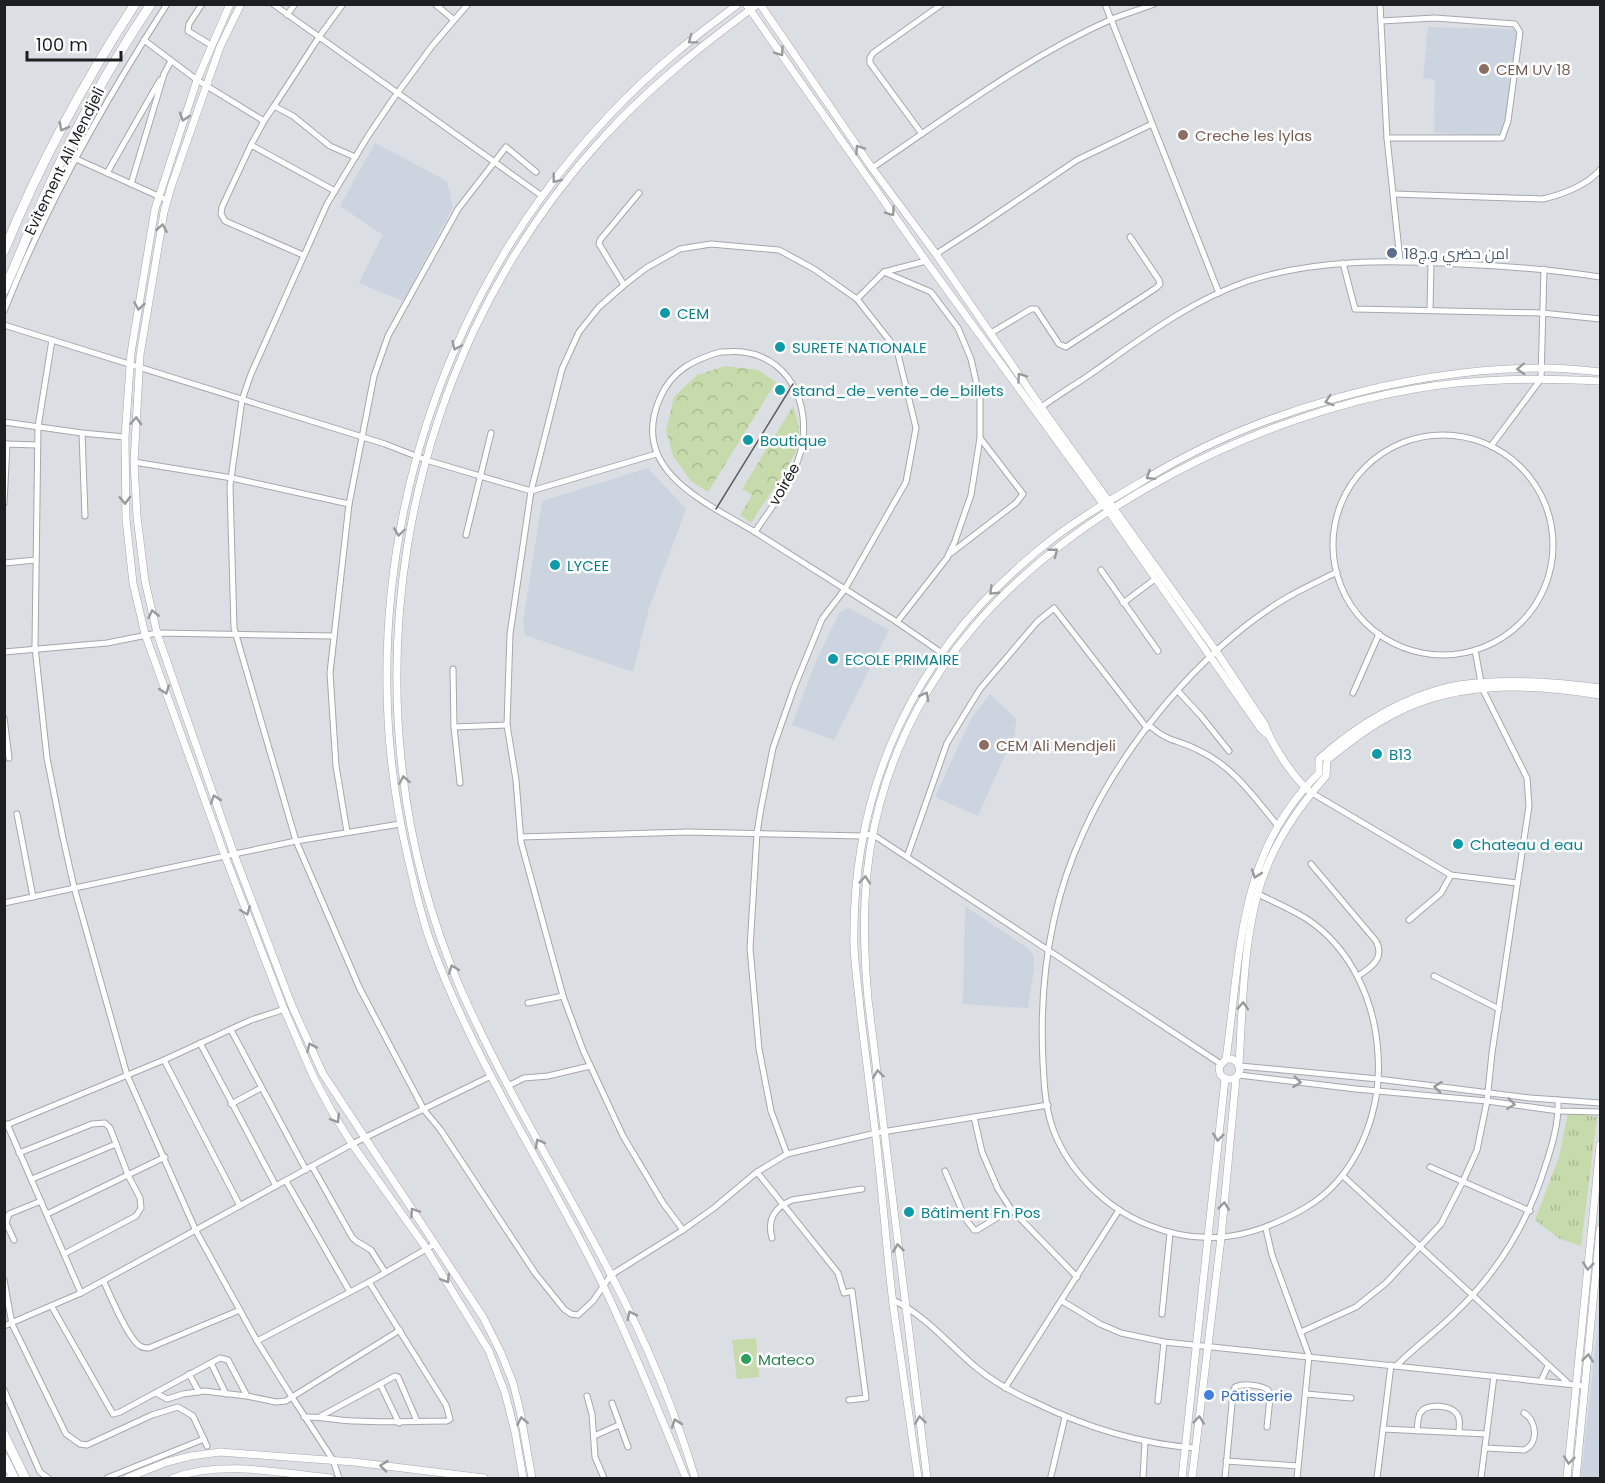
<svg xmlns="http://www.w3.org/2000/svg" width="1605" height="1483" font-family="Poppins,Cairo,sans-serif">
<style>
.built{fill:#ccd4df}
.grass{fill:url(#grass-tufts)}
.park{fill:url(#park-crowns)}
.pitch{fill:#c7daab}
.lines{fill:none;stroke-linecap:round;stroke-linejoin:round}
.street-casing{stroke:#a4a8ad;stroke-width:7}
.secondary-casing{stroke:#a4a8ad;stroke-width:8}
.highway-casing{stroke:#a4a8ad;stroke-width:10}
.street{stroke:#fff;stroke-width:5}
.secondary{stroke:#fff;stroke-width:7}
.highway{stroke:#fff;stroke-width:9}
.tram{stroke:#5b5d60;stroke-width:1.5}
.oneway{stroke:#999a9b}
.education-dot{fill:#8d6e63;stroke:#fff;stroke-width:2}
.service-dot{fill:#5c6f8a;stroke:#fff;stroke-width:2}
.culture-dot{fill:#0f9aa8;stroke:#fff;stroke-width:2}
.leisure-dot{fill:#2e9e5b;stroke:#fff;stroke-width:2}
.shop-dot{fill:#3f7fe0;stroke:#fff;stroke-width:2}
.labels{text-anchor:middle;dominant-baseline:central;stroke-width:5;stroke-linejoin:round;paint-order:stroke}
.education-label{font-size:15px;fill:#785e54;stroke:#fff;text-anchor:start}
.street-label{font-size:15px;fill:#1d1e20;stroke:#fff}
.service-label{font-size:15px;fill:#4e5e75;stroke:#fff;text-anchor:start}
.culture-label{font-size:15px;fill:#0d838f;stroke:#fff;text-anchor:start}
.leisure-label{font-size:15px;fill:#27864d;stroke:#fff;text-anchor:start}
.shop-label{font-size:15px;fill:#366cbe;stroke:#fff;text-anchor:start}
</style>
<defs>
<pattern id="grass-tufts" width="24" height="20" patternUnits="userSpaceOnUse" patternTransform="scale(1.5)"><rect width="24" height="20" fill="#c7daab"/><path d="M3 7l-1-3M5 7V3M7 7l1-3M15 17l-1-3M17 17v-4M19 17l1-3" fill="none" stroke="#aabb93"/></pattern>
<pattern id="park-crowns" width="20" height="18" patternUnits="userSpaceOnUse" patternTransform="scale(1.5)"><rect width="20" height="18" fill="#c7daab"/><path d="M2 6a3 3 0 1 1 6 0M12 15a3 3 0 1 1 6 0" fill="none" stroke="#aabb93"/></pattern>
</defs>
<rect width="100%" height="100%" fill="#dbdfe4"/>
<g class="built">
<path d="M1428 27 1515 29 1518 43 1508 107 1501 136 1434 133 1435 80 1423 78Z"/>
<path d="M375 143 447 181 453 207 403 301 359 283 383 235 340 206Z"/>
<path d="M648 468 686 509 649 608 633 672 525 635 523 622 542 501Z"/>
<path d="M849 608 889 630 834 740 792 725 816 661 839 613Z"/>
<path d="M990 694 1016 719 1015 733 978 816 935 797 971 719Z"/>
<path d="M965 906 1029 949 1034 956V970L1028 1008 963 1004Z"/>
<path d="M1600 1305V1478H1581Z"/>
</g>
<path class="grass" d="M1568 1112 1597 1117 1581 1246 1560 1239 1535 1220 1559 1157Z"/>
<g class="park">
<path d="M725 366 758 370 776 382 708 492 691 481 673 456 666 431 674 397 697 375Z"/>
<path d="M793 406C797 418 801 429 798 443 795 462 762 504 751 523L740 515 752 495 742 489Z"/>
</g>
<path class="pitch" d="M756 1338 759 1377 737 1379 732 1340Z"/>
<g class="lines">
<defs>
<g id="street">
<path d="M202 4 189 24 188 31 211 45"/>
<path d="M273 4 542 196"/>
<path d="M435 4 454 20"/>
<path d="M468 4 432 46 393 99 368 136 327 204 251 374 242 400 230 486 234 628 296 841 360 989 424 1110 440 1129 535 1273 564 1309 571 1314 578 1315 593 1301 611 1275 683 1230"/>
<path d="M1105 4 1219 293"/>
<path d="M1380 4 1387 138 1400 260"/>
<path d="M287 15 295 4"/>
<path d="M1381 21 1435 18 1515 24 1520 32 1508 121 1502 138H1387"/>
<path d="M144 40 197 80 264 121 274 106 293 116 330 146 355 157"/>
<path d="M274 106 319 37 343 4"/>
<path d="M264 121 251 145 335 191"/>
<path d="M922 134 870 63V58L873 53 942 4"/>
<path d="M251 145 222 207 221 214 225 221 303 255"/>
<path d="M74 158 167 200"/>
<path d="M872 168C949 116 1025 58 1110 20 1124 14 1139 10 1154 4"/>
<path d="M107 173 160 80"/>
<path d="M131 184 164 74 171 61"/>
<path d="M1394 194 1543 199C1564 194 1586 186 1600 170"/>
<path d="M936 254 978 227 1077 160 1152 124"/>
<path d="M1343 263 1355 309 1542 313 1600 319"/>
<path d="M884 272 931 292 958 328 971 359 980 399V438L971 495 955 541 947 558 897 622"/>
<path d="M624 285 599 244 600 240 639 193"/>
<path d="M857 299 884 272 926 261"/>
<path d="M1430 310 1431 262"/>
<path d="M4 311C47 203 104 102 167 4"/>
<path d="M4 325 385 444 426 460 531 491 656 454"/>
<path d="M991 333 1031 309H1036L1059 344 1066 347 1156 288 1160 284 1159 280 1130 237"/>
<path d="M52 340 38 427 35 647 47 758 63 838 74 887 127 1075 196 1231 257 1341"/>
<path d="M720 352C728 352 736 351 743 352 796 359 814 416 798 460 789 486 770 509 755 532 705 502 628 470 660 398 672 370 693 360 720 352Z"/>
<path d="M1039 409C1057 395 1077 384 1095 371 1143 337 1192 300 1248 281 1316 259 1390 260 1460 264 1507 266 1554 270 1600 277"/>
<path d="M4 422 82 433 125 437"/>
<path d="M82 433 85 516"/>
<circle cx="1443" cy="545" r="110"/>
<path d="M6 444 37 445"/>
<path d="M1491 446 1541 379 1544 269"/>
<path d="M134 462 232 478 349 504 330 673 336 766 347 832"/>
<path d="M4 503 7 444"/>
<path d="M349 504 374 376 388 336 458 209 506 147 536 172"/>
<path d="M755 532 897 622 949 658"/>
<path d="M466 535 491 433"/>
<path d="M951 553 1016 503 1023 494 980 438"/>
<path d="M4 563 36 560"/>
<path d="M1101 570 1158 651"/>
<path d="M1123 603 1155 579"/>
<path d="M4 652 107 643 157 633 334 636"/>
<path d="M453 669 454 727 460 783"/>
<path d="M1178 691 1201 716 1229 751"/>
<path d="M1353 693 1379 634"/>
<path d="M4 718 9 758"/>
<path d="M1149 725C1169 743 1177 739 1198 750 1233 766 1254 797 1278 826"/>
<path d="M454 727 507 725"/>
<path d="M1312 793 1451 875 1517 883"/>
<path d="M17 814 33 897"/>
<path d="M521 837 688 832 862 836 872 834 1221 1064"/>
<path d="M907 857 947 743 980 689 1037 622 1054 608 1147 728"/>
<path d="M1311 864 1376 941C1385 958 1372 967 1358 976"/>
<path d="M1258 894C1274 902 1291 909 1307 919 1352 949 1375 1002 1378 1054 1382 1112 1357 1178 1305 1208 1253 1238 1205 1248 1148 1225 1105 1208 1065 1168 1051 1123 1045 1103 1044 1082 1043 1062 1039 984 1050 905 1083 833 1123 744 1203 647 1288 597 1304 588 1321 580 1337 572"/>
<path d="M4 903 296 841 400 824"/>
<path d="M1409 920 1441 893 1451 875"/>
<path d="M1434 976 1499 1009"/>
<path d="M528 1003 563 996"/>
<path d="M231 1030 306 1170"/>
<path d="M200 1043 276 1186"/>
<path d="M164 1060 240 1206"/>
<path d="M1240 1066 1378 1079 1530 1098 1600 1103"/>
<path d="M1239 1075 1356 1089 1487 1101 1559 1111 1600 1112"/>
<path d="M508 1086 524 1078 548 1076 590 1066"/>
<path d="M231 1104 261 1088"/>
<path d="M974 1117 982 1152 998 1189 1011 1209 1077 1277"/>
<path d="M7 1124 81 1293"/>
<path d="M4 1126 164 1060 251 1020 285 1009"/>
<path d="M19 1153 92 1124 105 1123 110 1128 128 1175 140 1198 141 1208 136 1216 64 1254"/>
<path d="M787 1154 771 1111 759 1049 750 948 757 833 761 808 773 748 794 688 822 619 845 589 906 482 916 428 897 350 857 299 814 269 779 250 711 244 680 249 646 268 624 285 599 307 579 332 562 369 531 491 510 634 507 725 516 780 521 842 563 996 583 1050 623 1136 663 1203 683 1230 714 1208 757 1172 787 1154 876 1133 1048 1105"/>
<path d="M312 1166 352 1237 356 1241 371 1250 385 1272"/>
<path d="M1430 1167 1530 1211"/>
<path d="M945 1171 965 1218 974 1230H977L1011 1209"/>
<path d="M757 1172 838 1273 844 1293 852 1291 866 1398 849 1400"/>
<path d="M1343 1176 1567 1382"/>
<path d="M32 1179 116 1144"/>
<path d="M286 1181 350 1292"/>
<path d="M47 1214 165 1157"/>
<path d="M1266 1229 1272 1255 1309 1356 1297 1478"/>
<path d="M772 1238C767 1219 774 1208 792 1200L862 1189"/>
<path d="M14 1240 6 1223 9 1214 41 1201"/>
<path d="M4 1280 12 1324 66 1434 80 1444 87 1445 152 1415 178 1407 193 1416 207 1446"/>
<path d="M104 1282C110 1295 128 1339 140 1346 143 1348 145 1348 149 1348L240 1310"/>
<path d="M369 1282 435 1244"/>
<path d="M893 1300C927 1316 950 1346 978 1369 995 1383 1014 1393 1034 1402 1085 1427 1139 1444 1196 1448"/>
<path d="M1062 1301 1100 1324 1121 1333 1164 1342 1585 1386"/>
<path d="M52 1307 113 1414 120 1412 220 1358 228 1360 247 1396"/>
<path d="M1162 1314 1170 1233"/>
<path d="M4 1326 81 1293 352 1144 491 1076"/>
<path d="M1301 1332 1356 1307 1386 1283 1441 1224 1463 1181 1477 1150 1487 1101 1492 1053 1529 806 1527 778 1482 688 1475 650"/>
<path d="M211 1363 226 1394"/>
<path d="M1396 1366C1413 1349 1433 1334 1451 1317 1495 1276 1527 1225 1545 1167 1552 1146 1559 1123 1558 1100"/>
<path d="M189 1374 199 1392"/>
<path d="M1541 1381 1548 1366"/>
<path d="M380 1384 399 1423"/>
<path d="M1005 1388 1119 1210"/>
<path d="M4 1390 40 1472 48 1478"/>
<path d="M156 1393 167 1399 183 1394 204 1391 247 1396 276 1402 286 1401 292 1397 257 1341 369 1282 446 1405 450 1419 447 1421C417 1421 387 1423 356 1421 339 1421 322 1416 304 1417"/>
<path d="M1306 1394 1351 1398"/>
<path d="M587 1396 592 1414 595 1457 604 1478"/>
<path d="M1158 1401 1164 1342"/>
<path d="M612 1403 628 1447"/>
<path d="M321 1416 395 1376 398 1377 417 1421"/>
<path d="M1383 1429 1487 1434"/>
<path d="M1417 1431C1418 1425 1417 1417 1421 1412 1427 1403 1451 1405 1457 1414 1461 1419 1459 1426 1459 1433"/>
<path d="M594 1436 619 1425"/>
<path d="M1485 1448 1524 1450C1539 1444 1537 1421 1524 1413"/>
<path d="M1226 1461 1298 1466"/>
<path d="M4 1476 6 1478"/>
<path d="M1051 1476 1065 1417"/>
<path d="M107 1478 204 1439"/>
<path d="M339 1478 333 1460 292 1397 400 1330"/>
<path d="M1143 1478 1145 1442"/>
<path d="M1225 1478 1233 1393 1235 1387C1244 1383 1261 1385 1268 1390L1270 1398 1267 1427"/>
<path d="M1377 1478 1391 1365"/>
<path d="M1481 1478 1494 1376"/>
</g>
<g id="secondary">
<path d="M230 4 197 80 155 209 131 353 125 437 126 519 133 583 145 634 225 856 284 1009 313 1076 331 1110 352 1144 426 1248 489 1351 505 1393 515 1432 523 1478"/>
<path d="M241 4 220 47 171 187 164 212 140 355 134 462 137 517 145 581 157 633 234 854 292 1006 323 1074 483 1317 501 1353 513 1383 520 1411 532 1478"/>
<path d="M746 4 926 261 1109 512 1261 729 1267 734"/>
<path d="M760 4 872 168 936 254 1041 407 1216 651 1265 725C1272 745 1295 781 1312 793"/>
<path d="M1239 1064C1243 1001 1243 922 1268 864 1282 831 1303 802 1326 776L1327 760C1345 746 1363 731 1383 720 1449 680 1527 683 1600 695"/>
<path d="M1225 1079H1234L1238 1075 1240 1070 1237 1062 1232 1059H1226"/>
<path d="M127 1478 167 1462 191 1456 220 1452 354 1462 484 1478"/>
<path d="M173 1478C222 1460 280 1473 330 1478"/>
<path d="M686 1478C660 1414 634 1350 604 1287 549 1173 476 1066 432 946 421 917 415 888 408 858 354 631 405 384 543 195 582 142 628 92 679 50 698 34 719 19 738 4"/>
<path d="M695 1478C674 1407 644 1337 609 1271 560 1177 504 1087 461 990 339 709 394 367 601 140 648 88 701 46 758 4"/>
<path d="M918 1478C910 1420 901 1362 893 1304 886 1246 882 1187 875 1129 870 1092 866 1055 861 1018 859 994 855 970 854 946 851 785 916 650 1041 548 1071 523 1107 502 1141 482 1254 411 1411 368 1545 368 1563 368 1582 370 1600 372"/>
<path d="M927 1478 868 999C862 932 862 868 880 803 897 740 930 678 972 629 1073 508 1260 415 1414 389 1476 378 1538 378 1600 381"/>
<path d="M1182 1478 1225 1079 1220 1074 1219 1067 1226 1059C1241 955 1237 853 1319 773V759C1357 725 1408 694 1459 685 1505 678 1555 682 1600 688"/>
<path d="M1192 1478 1221 1238 1236 1078"/>
<path d="M1567 1478 1600 1145"/>
<path d="M1576 1478 1600 1229"/>
</g>
<g id="highway">
<path d="M4 251C39 165 84 82 135 4"/>
<path d="M4 290C19 258 31 225 46 193 75 127 111 64 151 4"/>
<path d="M4 1435 25 1478"/>
<path d="M4 1458 14 1478"/>
</g>
</defs>
<use href="#street" class="street-casing"/>
<use href="#secondary" class="secondary-casing"/>
<use href="#highway" class="highway-casing"/>
<use href="#street" class="street"/>
<use href="#secondary" class="secondary"/>
<use href="#highway" class="highway"/>
<path class="tram" d="M716 509 793 384"/>
</g>
<defs><path id="oneway-chevron" d="M-2-3.5L2.5 0L-2 3.5" fill="none" stroke-width="1.6" stroke-linecap="round" stroke-linejoin="round" transform="scale(1.5)"/></defs>
<g class="oneway">
<use href="#oneway-chevron" transform="translate(692 40) rotate(143)"/>
<use href="#oneway-chevron" transform="translate(780 52) rotate(55)"/>
<use href="#oneway-chevron" transform="translate(184 117) rotate(108)"/>
<use href="#oneway-chevron" transform="translate(63 127) rotate(118)"/>
<use href="#oneway-chevron" transform="translate(859 149) rotate(-124)"/>
<use href="#oneway-chevron" transform="translate(556 179) rotate(128)"/>
<use href="#oneway-chevron" transform="translate(891 212) rotate(55)"/>
<use href="#oneway-chevron" transform="translate(162 228) rotate(-80)"/>
<use href="#oneway-chevron" transform="translate(139 306) rotate(99)"/>
<use href="#oneway-chevron" transform="translate(456 346) rotate(115)"/>
<use href="#oneway-chevron" transform="translate(1521 369) rotate(177)"/>
<use href="#oneway-chevron" transform="translate(1021 377) rotate(-125)"/>
<use href="#oneway-chevron" transform="translate(1329 401) rotate(162)"/>
<use href="#oneway-chevron" transform="translate(136 421) rotate(-87)"/>
<use href="#oneway-chevron" transform="translate(1150 476) rotate(148)"/>
<use href="#oneway-chevron" transform="translate(125 500) rotate(88)"/>
<use href="#oneway-chevron" transform="translate(399 532) rotate(98)"/>
<use href="#oneway-chevron" transform="translate(1054 552) rotate(-38)"/>
<use href="#oneway-chevron" transform="translate(993 591) rotate(136)"/>
<use href="#oneway-chevron" transform="translate(153 614) rotate(-103)"/>
<use href="#oneway-chevron" transform="translate(165 690) rotate(70)"/>
<use href="#oneway-chevron" transform="translate(925 696) rotate(-61)"/>
<use href="#oneway-chevron" transform="translate(404 780) rotate(-99)"/>
<use href="#oneway-chevron" transform="translate(215 799) rotate(-109)"/>
<use href="#oneway-chevron" transform="translate(1256 874) rotate(109)"/>
<use href="#oneway-chevron" transform="translate(865 880) rotate(-85)"/>
<use href="#oneway-chevron" transform="translate(246 911) rotate(69)"/>
<use href="#oneway-chevron" transform="translate(453 969) rotate(-110)"/>
<use href="#oneway-chevron" transform="translate(1243 1006) rotate(-86)"/>
<use href="#oneway-chevron" transform="translate(311 1047) rotate(-114)"/>
<use href="#oneway-chevron" transform="translate(878 1074) rotate(-97)"/>
<use href="#oneway-chevron" transform="translate(1297 1082) rotate(7)"/>
<use href="#oneway-chevron" transform="translate(1438 1087) rotate(-173)"/>
<use href="#oneway-chevron" transform="translate(1511 1104) rotate(8)"/>
<use href="#oneway-chevron" transform="translate(336 1119) rotate(58)"/>
<use href="#oneway-chevron" transform="translate(1218 1137) rotate(96)"/>
<use href="#oneway-chevron" transform="translate(539 1143) rotate(-119)"/>
<use href="#oneway-chevron" transform="translate(1224 1206) rotate(-84)"/>
<use href="#oneway-chevron" transform="translate(414 1212) rotate(-124)"/>
<use href="#oneway-chevron" transform="translate(898 1248) rotate(-97)"/>
<use href="#oneway-chevron" transform="translate(1588 1266) rotate(96)"/>
<use href="#oneway-chevron" transform="translate(446 1279) rotate(58)"/>
<use href="#oneway-chevron" transform="translate(631 1315) rotate(-116)"/>
<use href="#oneway-chevron" transform="translate(1588 1358) rotate(-84)"/>
<use href="#oneway-chevron" transform="translate(920 1420) rotate(-97)"/>
<use href="#oneway-chevron" transform="translate(1199 1420) rotate(-84)"/>
<use href="#oneway-chevron" transform="translate(522 1421) rotate(-101)"/>
<use href="#oneway-chevron" transform="translate(676 1423) rotate(-109)"/>
<use href="#oneway-chevron" transform="translate(1569 1460) rotate(96)"/>
<use href="#oneway-chevron" transform="translate(384 1466) rotate(-173)"/>
</g>
<g class="education-dot">
<circle cx="1484" cy="69" r="6"/>
<circle cx="1183" cy="135" r="6"/>
<circle cx="984" cy="745" r="6"/>
</g>
<circle class="service-dot" cx="1392" cy="253" r="6"/>
<g class="culture-dot">
<circle cx="665" cy="313" r="6"/>
<circle cx="780" cy="347" r="6"/>
<circle cx="780" cy="390" r="6"/>
<circle cx="748" cy="440" r="6"/>
<circle cx="555" cy="565" r="6"/>
<circle cx="833" cy="659" r="6"/>
<circle cx="1377" cy="754" r="6"/>
<circle cx="1458" cy="844" r="6"/>
<circle cx="909" cy="1212" r="6"/>
</g>
<circle class="leisure-dot" cx="746" cy="1359" r="6"/>
<circle class="shop-dot" cx="1209" cy="1395" r="6"/>
<g class="labels">
<g class="education-label">
<text x="1496" y="69">CEM UV 18</text>
<text x="1195" y="135">Creche les lylas</text>
<text x="996" y="745">CEM Ali Mendjeli</text>
</g>
<g class="street-label">
<text transform="translate(64 161) rotate(-64)">Evitement Ali Mendjeli</text>
<text transform="translate(784 484) rotate(-60)">voirée</text>
</g>
<g class="service-label">
<text x="1404" y="253">امن حضري و.ج18</text>
</g>
<g class="culture-label">
<text x="677" y="313">CEM</text>
<text x="792" y="347">SURETE NATIONALE</text>
<text x="792" y="390">stand_de_vente_de_billets</text>
<text x="760" y="440">Boutique</text>
<text x="567" y="565">LYCEE</text>
<text x="845" y="659">ECOLE PRIMAIRE</text>
<text x="1389" y="754">B13</text>
<text x="1470" y="844">Chateau d eau</text>
<text x="921" y="1212">Bâtiment Fn Pos</text>
</g>
<g class="leisure-label">
<text x="758" y="1359">Mateco</text>
</g>
<g class="shop-label">
<text x="1221" y="1395">Pâtisserie</text>
</g>
</g>
<rect width="1605" height="1483" fill="none" stroke="#1d1e20" stroke-width="12"/>
<path d="M27 51v9h94v-9" fill="none" stroke="#1d1e20" stroke-width="3"/>
<text x="36" y="51" font-size="18" fill="#1d1e20" stroke="#ffffff" stroke-width="4.5" paint-order="stroke">100 m</text>
</svg>
